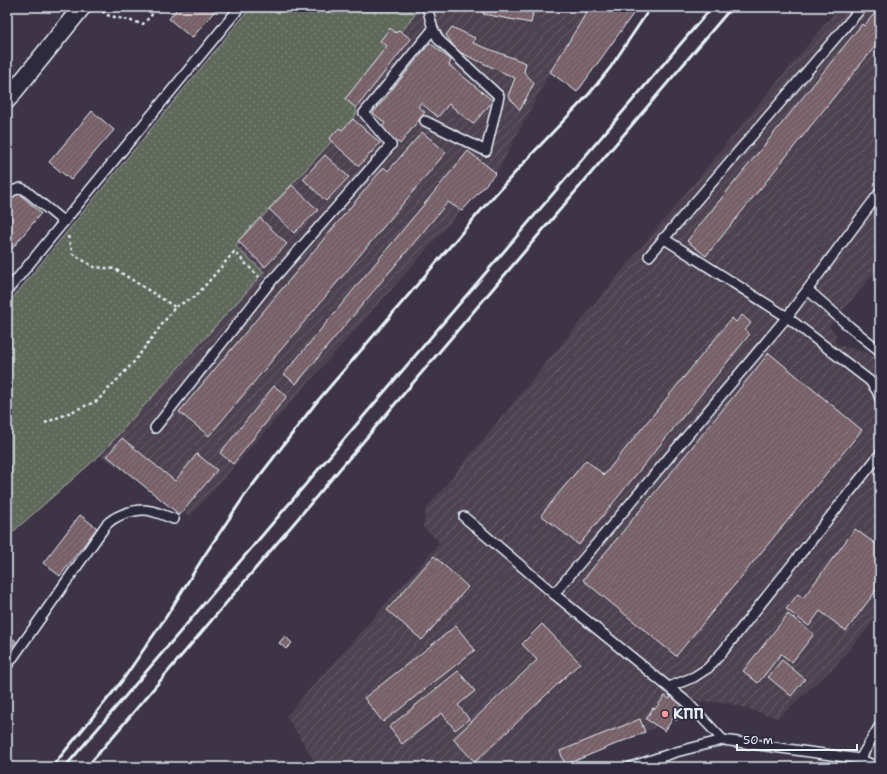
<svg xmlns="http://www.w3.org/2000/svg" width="887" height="774" font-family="'Shantell Sans',sans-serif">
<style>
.industrial{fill:url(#industrial-furrows)}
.garden{fill:url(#garden-dots);stroke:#a4acaa}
.building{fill:url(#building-hatch);stroke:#e8f1f8}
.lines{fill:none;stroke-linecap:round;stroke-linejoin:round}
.service-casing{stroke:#e8f1f8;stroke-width:12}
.minor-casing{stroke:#e8f1f8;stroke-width:20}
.path{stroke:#e8f1f8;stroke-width:2.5;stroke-dasharray:3 3;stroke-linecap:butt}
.service{stroke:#2f2a3d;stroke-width:9}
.minor{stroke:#2f2a3d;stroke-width:17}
.rail{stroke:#e8f1f8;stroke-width:3}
.poi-dot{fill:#ff9aa2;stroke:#2f2a3d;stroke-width:1.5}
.labels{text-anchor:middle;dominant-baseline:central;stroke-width:3.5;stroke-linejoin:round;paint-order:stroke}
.poi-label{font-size:15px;font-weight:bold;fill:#e8f1f8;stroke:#2f2a3d;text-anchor:start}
</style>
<defs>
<pattern id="industrial-furrows" width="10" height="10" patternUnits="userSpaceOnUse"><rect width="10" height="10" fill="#4e4250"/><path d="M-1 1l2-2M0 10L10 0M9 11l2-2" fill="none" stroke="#685e6a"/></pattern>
<pattern id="garden-dots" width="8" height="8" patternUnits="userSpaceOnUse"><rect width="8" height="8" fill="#61685b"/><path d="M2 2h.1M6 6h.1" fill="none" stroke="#787e73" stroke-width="1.8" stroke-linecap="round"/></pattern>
<pattern id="building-hatch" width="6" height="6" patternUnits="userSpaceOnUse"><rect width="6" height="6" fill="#776068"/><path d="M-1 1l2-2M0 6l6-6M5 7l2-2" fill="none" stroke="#8a777e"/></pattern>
</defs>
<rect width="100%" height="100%" fill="#3d3546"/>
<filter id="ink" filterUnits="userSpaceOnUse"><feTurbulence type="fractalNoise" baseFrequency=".025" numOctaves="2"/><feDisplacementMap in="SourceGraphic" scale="8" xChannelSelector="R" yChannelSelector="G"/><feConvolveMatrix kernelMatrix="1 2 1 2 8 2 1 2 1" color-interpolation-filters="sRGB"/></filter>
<g filter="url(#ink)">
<g class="industrial">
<path d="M439 7H638L577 92 550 73 500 167 190 516 100 455 264 272 234 246 356 115 357 91 419 9 442 14Z"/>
<path d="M839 7H880V266L829 327 836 333 835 344 868 353 880 362V614L834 667 778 718 728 703 691 700 676 721 673 718 645 732 559 767H318L286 716 440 543 423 527 426 509Z"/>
</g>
<path class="garden" d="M251 7H417L419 9 357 91 356 115 235 246 264 272 100 455 7 537V305Z"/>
<g class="building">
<path d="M178 7H218L192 38 169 19Z"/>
<path d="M484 7H534L531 23 483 14Z"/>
<path d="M590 7H638L577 92 550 72Z"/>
<path d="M880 7V40L706 256 687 241 862 24 864 26Z"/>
<path d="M452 27 475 38 473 43 526 63 524 72 534 83 520 110 508 96 515 78 457 51 446 35Z"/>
<path d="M390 28 396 33 399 30 411 39 356 108 345 99 387 46 380 41Z"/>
<path d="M430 43 451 60 449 65 493 101 473 124 449 104 438 117 421 103 418 107 425 112 400 144 381 128 385 123 373 113Z"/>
<path d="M92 111 114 130 71 180 49 162Z"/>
<path d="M353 119 380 143 359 166 329 139 339 128 342 130Z"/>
<path d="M422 132 446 152 209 436 179 412 384 167 388 171Z"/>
<path d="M468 151 496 173 462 211 448 202 296 384 284 374Z"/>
<path d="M325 155 349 177 326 201 303 179Z"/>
<path d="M292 185 318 210 294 233 269 209Z"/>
<path d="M16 191 41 213 7 255V202Z"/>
<path d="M260 218 287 244 265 267 238 241Z"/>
<path d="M742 315 751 323 745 330 750 334 579 545 541 515 586 460 604 475 732 318 736 322Z"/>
<path d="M769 353 862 430 676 656 583 580Z"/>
<path d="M274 386 287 396 233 464 220 453Z"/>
<path d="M122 438 175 481 197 454 217 470 180 515 107 456Z"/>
<path d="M80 515 97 528 60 576 43 563Z"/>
<path d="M855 529 880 547V585L846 631 820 611 809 626 786 609 798 594 803 598Z"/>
<path d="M434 556 468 587 422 640 387 610Z"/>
<path d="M788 614 814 634 792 662 781 654 758 683 743 671Z"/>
<path d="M542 624 580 663 475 762 453 739 537 660 522 644Z"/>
<path d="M456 626 475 650 383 722 364 698Z"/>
<path d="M7 635 16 641 7 653Z"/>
<path d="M285 636 292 643 286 649 279 643Z"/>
<path d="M782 660 805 679 791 696 768 677Z"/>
<path d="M458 671 475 691 458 705 469 719 455 730 442 713 402 744 389 727Z"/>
<path d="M665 696 670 699 671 696 686 706 676 721 673 718 665 731 646 719 653 708 655 709Z"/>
<path d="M640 719 645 732 565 765 560 751Z"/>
</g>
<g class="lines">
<defs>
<g id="service">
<path d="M425 121 486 151 499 96 439 40 433 29 427 7"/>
<path d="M7 197 12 191 21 188 25 190 64 222"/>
<path d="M663 238 787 317 870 381 877 391 880 399"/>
<path d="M649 256 862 7"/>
<path d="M808 290 850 327 880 351"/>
<path d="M7 291 240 7"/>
<path d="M155 428 268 285 391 145 364 113 433 29"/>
<path d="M464 517 554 594"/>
<path d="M7 666 106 525C114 516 131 510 144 510 154 510 165 516 174 519"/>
<path d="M669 687 694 677 708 668 724 650 880 454"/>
<path d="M723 740 688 703 554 594 787 317 880 192"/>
<path d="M860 759 880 725"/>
<path d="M630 767 676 752 723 740 860 759 877 767"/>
</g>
<path id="minor" d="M7 100 82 7"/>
</defs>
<use href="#service" class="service-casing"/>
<use href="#minor" class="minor-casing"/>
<g class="path">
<path d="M98 7 107 15 143 24 159 7"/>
<path d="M68 236 73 254 94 267 115 269 175 307"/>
<path d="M45 423 97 401 133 363 175 307 196 296 234 252 259 277"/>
</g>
<use href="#service" class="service"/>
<use href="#minor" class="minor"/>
<g class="rail">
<path d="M52 767 122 681 166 617 204 556 245 495 315 404 483 208 531 155 589 94 610 68 651 7"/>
<path d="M65 767 712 7"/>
<path d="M87 767 732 7"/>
</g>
</g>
</g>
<circle class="poi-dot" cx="665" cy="714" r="4"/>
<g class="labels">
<g class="poi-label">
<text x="673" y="714">КПП</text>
</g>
</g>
<rect width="887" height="774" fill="none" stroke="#2f2a3d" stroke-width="24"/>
<rect x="12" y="12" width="863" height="750" fill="none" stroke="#e8f1f8" stroke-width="1.5" filter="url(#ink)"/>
<path d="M737 744v6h120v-6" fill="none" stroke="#e8f1f8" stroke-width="2"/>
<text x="743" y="744" font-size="12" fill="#e8f1f8" stroke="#2f2a3d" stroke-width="3" paint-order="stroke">50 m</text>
</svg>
